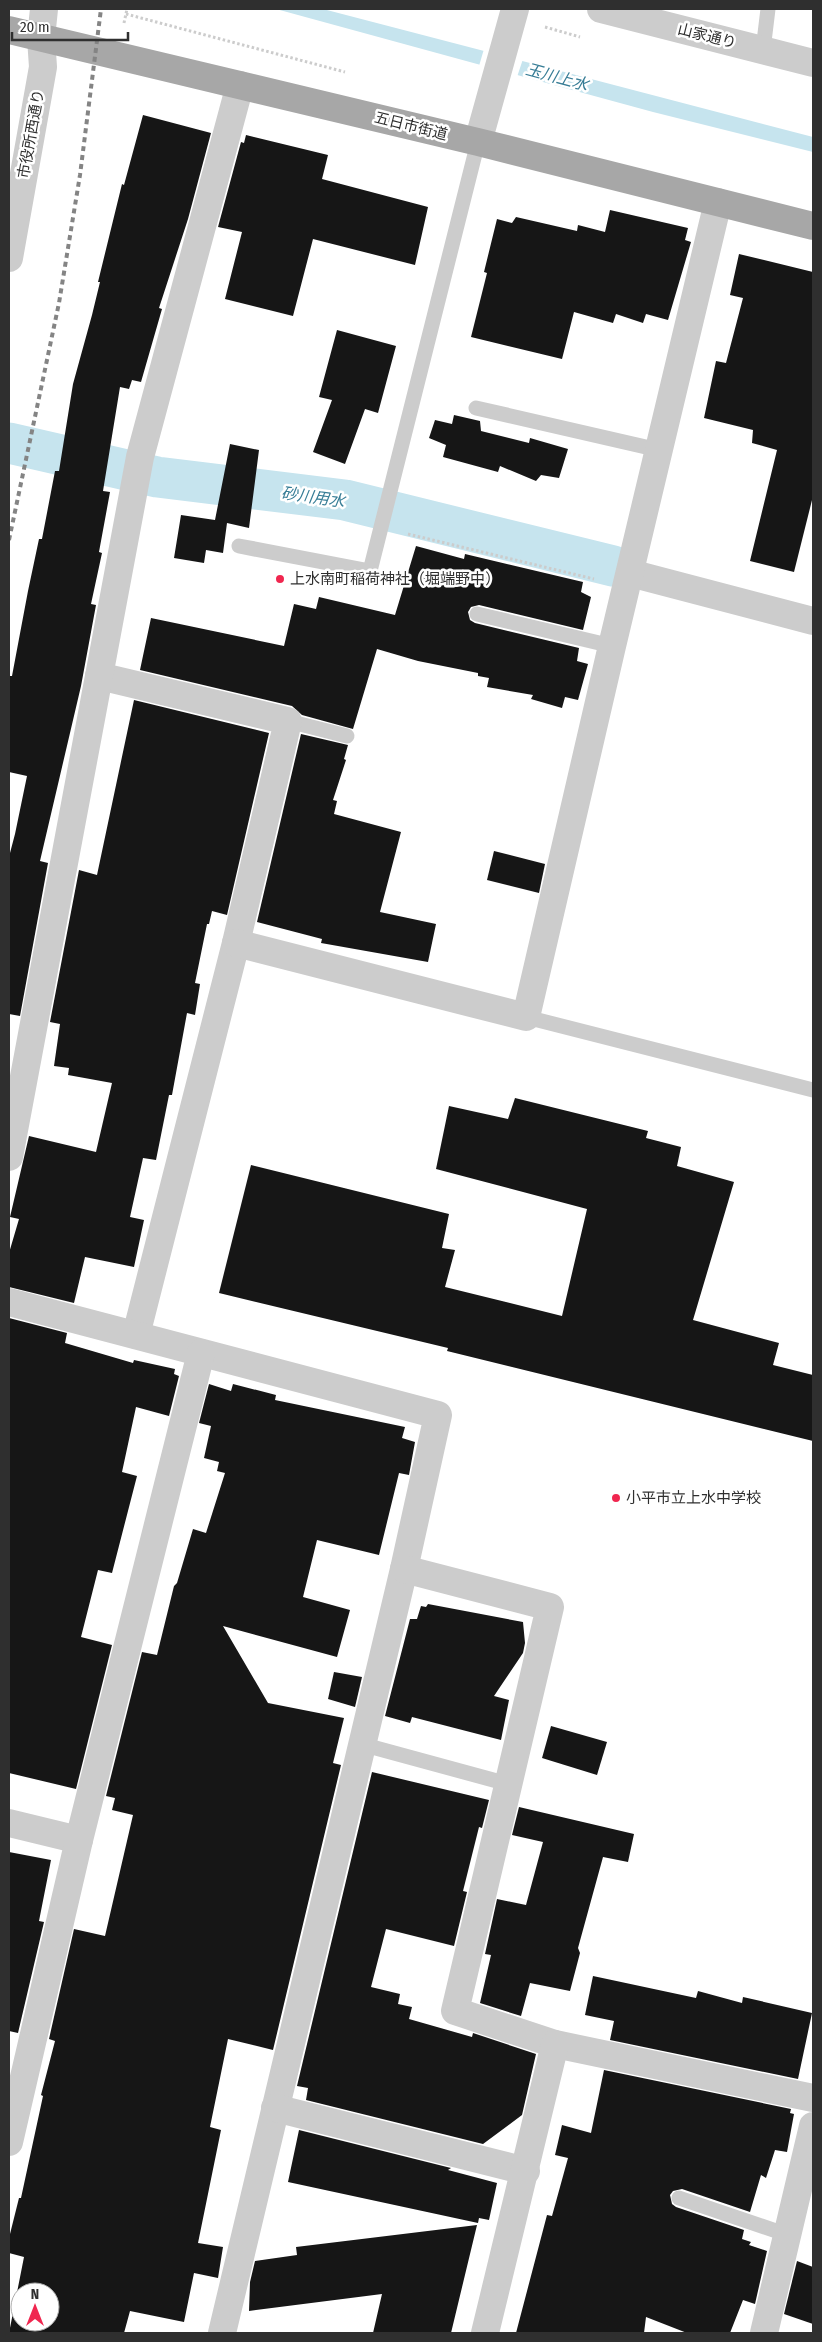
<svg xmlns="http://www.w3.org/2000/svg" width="822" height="2342" font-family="'Fira Sans Condensed','Noto Sans JP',sans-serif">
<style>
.water{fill:#c6e4ee}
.pier{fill:#fff}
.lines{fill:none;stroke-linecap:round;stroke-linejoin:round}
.canal{stroke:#c6e4ee;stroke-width:41}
.building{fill:#161616;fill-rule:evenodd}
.path{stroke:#ccc;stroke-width:3;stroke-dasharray:2.5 2.5;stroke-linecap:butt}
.service{stroke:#ccc;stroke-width:15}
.minor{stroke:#ccc;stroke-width:28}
.tertiary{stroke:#ccc;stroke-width:28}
.primary{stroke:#a7a7a7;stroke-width:28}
.rail{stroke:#848484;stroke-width:4;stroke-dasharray:5 4;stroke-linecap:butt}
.poi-dot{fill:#f0264f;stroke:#fff;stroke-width:2}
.labels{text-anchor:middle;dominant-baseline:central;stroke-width:5;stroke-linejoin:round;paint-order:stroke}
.street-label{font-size:15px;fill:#2f2f2f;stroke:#fff}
.poi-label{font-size:15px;fill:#2f2f2f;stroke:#fff;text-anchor:start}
.water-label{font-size:16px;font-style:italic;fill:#377d96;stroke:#fff}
</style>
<rect width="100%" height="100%" fill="#fff"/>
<path class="water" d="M276 9H323L813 137V152L653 112Z"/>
<path class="pier" d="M484 49 523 59 517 77 479 66Z"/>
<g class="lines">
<path class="canal" d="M9 443 157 477 345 500 613 566"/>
</g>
<g class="building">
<path d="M143 115 211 133 188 219 159 308 162 309 141 382 132 380 129 389 120 387 103 491 110 492 99 552 102 553 91 604 96 605 81 686 40 861 48 863 20 1016 9 1014V853H10L15 834 27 776 9 772V676H12L28 591 39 539H42L55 471H59L73 384 92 315 100 282H98L122 184 124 185Z"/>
<path d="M246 135 328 155 322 179 428 207 415 265 313 239 293 316 225 299 242 232 218 227 241 142 244 143Z"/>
<path d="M610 210 688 228 685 240 691 242 668 320 646 314 643 323 616 314 613 323 574 312 562 359 471 337 487 273 484 272 497 219 512 223 516 217 577 231 578 225 605 232Z"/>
<path d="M739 254 813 272V496L794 572 750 561 777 450 752 443 753 430 704 418 716 361 726 363 743 298 730 295Z"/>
<path d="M337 330 396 346 378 413 365 409 345 464 313 452 332 400 319 397Z"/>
<path d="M454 415 480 421 481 431 529 443 530 438 568 449 559 478 541 475 536 481 500 466 498 472 443 457 446 445 429 438 435 420 452 424Z"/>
<path d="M230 444 259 450 249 528 227 523 223 553 206 550 204 563 174 558 181 515 215 520Z"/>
<path d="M416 546 464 559 465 554 583 582 581 592 591 597 583 630 479 605 471 607 468 612 470 620 475 623 579 648 577 661 588 664 578 700 565 697 562 708 531 699 533 695 487 687 489 678 478 676V673L418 661 377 649 353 729 302 715 292 706 140 670 151 618 284 646 294 604 316 609 319 597 395 615Z"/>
<path d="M134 700 269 733 227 915 212 911 209 924H207L195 983 200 984 195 1015 187 1013 172 1095H169L156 1160 143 1158 130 1217 144 1220 134 1267 85 1257 74 1303 9 1287V1253L19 1219 10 1217 29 1136 96 1152 112 1083 68 1075 69 1068 54 1066 60 1024 50 1022 79 870 97 875Z"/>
<path d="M301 734 348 745 344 759 346 760 333 800 337 801 334 814 401 832 380 912 436 924 428 962 321 943 322 939 257 922Z"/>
<path d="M494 851 545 864 539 893 487 880Z"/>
<path d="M515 1098 648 1131 646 1138 681 1147 677 1166 734 1182 693 1320 779 1343 773 1365 813 1375V1441L447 1351 448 1348 219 1293 251 1165 449 1214 442 1248 455 1250 445 1287 562 1316 587 1209 436 1169 449 1106 508 1119Z"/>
<path d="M9 1318 67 1333 65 1343 133 1363 134 1360 175 1369 174 1374 179 1376 169 1416 136 1407 122 1472 137 1476 112 1573 98 1570 81 1637 112 1645 76 1789 9 1773Z"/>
<path d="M209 1384 231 1391 233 1384 276 1395 275 1400 405 1427 402 1438 415 1442 409 1475 399 1473 379 1555 317 1540 303 1597 350 1610 337 1657 223 1626 268 1703 344 1718 333 1763 341 1765 273 2050 228 2039 210 2127 221 2130 198 2243 223 2247 218 2278 194 2273 184 2322 130 2311 124 2333H9L24 2257 9 2253V2238L19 2198H21L43 2096 41 2095 55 2041 49 2039 74 1929 105 1936 133 1815 112 1810 115 1798 106 1796 142 1652 157 1655 174 1586 177 1583 193 1529 206 1533 225 1473 217 1471 219 1462 204 1458 211 1426 199 1423ZM20 2292H50V2322H20Z"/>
<path d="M428 1604 523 1622 525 1643 523 1653 494 1696 509 1700 501 1740 412 1717 410 1723 385 1716 410 1619H417L421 1606 426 1607Z"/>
<path d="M334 1672 362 1677 355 1707 328 1699Z"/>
<path d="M551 1726 607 1742 597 1775 542 1758Z"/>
<path d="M372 1772 489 1800 482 1828 479 1827 463 1891 467 1892 454 1946 386 1929 371 1987 400 1994 398 2004 412 2007 409 2019 472 2037 473 2033 536 2054 522 2115 483 2144 306 2100 308 2088 297 2086Z"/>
<path d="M519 1807 634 1834 628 1862 603 1857 578 1948 580 1953 570 1991 530 1983 521 2016 480 2003 491 1955 485 1954 497 1899 526 1905 543 1842 512 1835Z"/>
<path d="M9 1852 51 1860 39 1921 44 1922 18 2033 9 2031Z"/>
<path d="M593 1976 696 1998 698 1991 742 2003 743 1997 812 2013 798 2079 610 2040 614 2021 585 2015Z"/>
<path d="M604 2070 791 2109 790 2113 794 2114 787 2152 775 2150 766 2178 761 2175 750 2212 682 2189 673 2191 670 2195 672 2204 676 2207 744 2230 742 2239 751 2242 749 2245 767 2251 755 2304 743 2300 730 2333H687L646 2317 644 2333H516L547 2215 552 2216 568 2158 555 2155 562 2125 591 2133Z"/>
<path d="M299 2130 451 2168 448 2170 497 2183 489 2220 479 2218 478 2223 288 2182Z"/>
<path d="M477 2225 451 2333H373L382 2294 249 2311 250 2282 255 2261 297 2255 296 2247Z"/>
<path d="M797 2261 813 2267V2324L784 2314Z"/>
</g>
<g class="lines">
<g class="path">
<path d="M126 14 345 72"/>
<path d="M124 23 127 9"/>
<path d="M545 27 580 37"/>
<path d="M408 534 594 579"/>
</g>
<g class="service">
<path d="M763 50 768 9"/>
<path d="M476 408 659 450"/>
<path d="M239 546 370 571 478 142"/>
<path d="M477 614 612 646"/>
<path d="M288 721 347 736"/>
<path d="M526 1017 813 1090"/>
<path d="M361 1744 508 1784"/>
<path d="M679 2198 788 2235"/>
</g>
<g class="minor">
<path d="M601 9 813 63"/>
<path d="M478 142 515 9"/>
<path d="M630 573 813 621"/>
<path d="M99 676 288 721 236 943 136 1335"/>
<path d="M236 943 526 1017 612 646 718 202"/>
<path d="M9 1157 140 457 240 85"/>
<path d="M9 1302 438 1415 404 1569 222 2333"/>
<path d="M404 1569 550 1607 455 2011 555 2044 813 2098"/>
<path d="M9 1823 79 1840"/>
<path d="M275 2108 526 2171"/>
<path d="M9 2142 79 1840 201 1353"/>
<path d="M485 2333 555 2044"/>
<path d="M764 2333 813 2126"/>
</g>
<path class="tertiary" d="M9 258 43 67 41 38 44 9"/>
<path class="primary" d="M9 30 478 142 813 226"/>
<path class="rail" d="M9 540 59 303 80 175 101 9"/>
</g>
<g class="poi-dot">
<circle cx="280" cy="579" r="5"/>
<circle cx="616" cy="1498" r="5"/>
</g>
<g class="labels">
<g class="street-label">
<text transform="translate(707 36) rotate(14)">山家通り</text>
<text transform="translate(411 126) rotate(14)">五日市街道</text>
<text transform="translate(31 134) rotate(-80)">市役所西通り</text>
</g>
<g class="poi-label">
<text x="290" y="579">上水南町稲荷神社（堀端野中）</text>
<text x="626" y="1498">小平市立上水中学校</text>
</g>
<g class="water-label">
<text transform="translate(557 77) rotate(15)">玉川上水</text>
<text transform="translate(313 497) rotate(8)">砂川用水</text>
</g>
</g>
<rect width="822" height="2342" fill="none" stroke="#2f2f2f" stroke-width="20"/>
<g transform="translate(35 2307)"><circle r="24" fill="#ffffff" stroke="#acacac"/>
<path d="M0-4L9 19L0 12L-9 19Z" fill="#f0264f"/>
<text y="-8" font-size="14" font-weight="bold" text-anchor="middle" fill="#2f2f2f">N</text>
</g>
<path d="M12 32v8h116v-8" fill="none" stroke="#2f2f2f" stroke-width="2.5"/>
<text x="20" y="32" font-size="15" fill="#2f2f2f" stroke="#ffffff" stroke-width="4" paint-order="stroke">20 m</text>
</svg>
